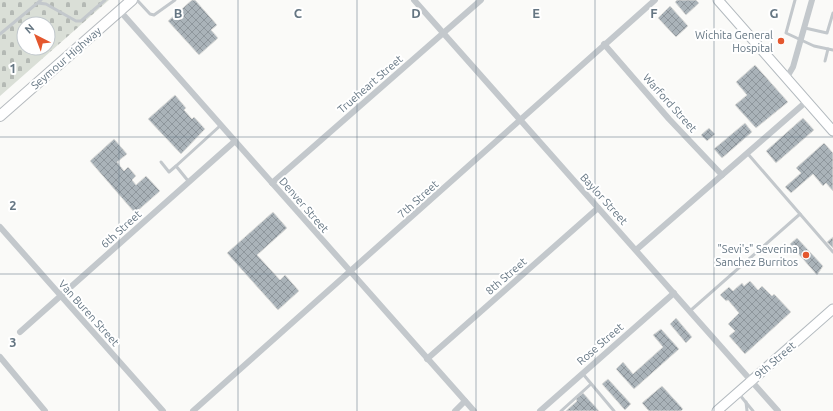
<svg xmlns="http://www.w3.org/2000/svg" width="833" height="411" font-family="Ubuntu,sans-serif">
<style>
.cemetery{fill:url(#cemetery-stones);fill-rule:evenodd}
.building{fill:url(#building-cross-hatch);stroke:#dcdcda}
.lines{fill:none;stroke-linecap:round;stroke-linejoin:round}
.secondary-casing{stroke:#b3babf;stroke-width:11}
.primary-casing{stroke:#b5babe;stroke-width:12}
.lane{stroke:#c3c8cc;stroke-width:3}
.street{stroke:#c3c8cc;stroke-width:6}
.secondary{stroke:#fff;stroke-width:9}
.primary{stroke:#fff;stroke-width:10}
.grid{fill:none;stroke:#657683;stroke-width:1;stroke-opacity:0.55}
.poi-dot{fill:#e4572e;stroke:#fff;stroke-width:1.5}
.labels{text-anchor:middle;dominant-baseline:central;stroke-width:4;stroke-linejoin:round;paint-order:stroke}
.poi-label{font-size:11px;fill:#657683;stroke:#fff;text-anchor:end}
.street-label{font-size:11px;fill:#657683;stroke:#fff}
.grid-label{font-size:13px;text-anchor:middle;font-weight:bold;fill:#657683;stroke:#fff;stroke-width:4;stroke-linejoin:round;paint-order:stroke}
</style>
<defs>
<pattern id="cemetery-stones" width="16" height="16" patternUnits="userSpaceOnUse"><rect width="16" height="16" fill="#dadfd7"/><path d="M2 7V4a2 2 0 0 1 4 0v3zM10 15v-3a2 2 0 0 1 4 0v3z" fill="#b4b9b4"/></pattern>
<pattern id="building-cross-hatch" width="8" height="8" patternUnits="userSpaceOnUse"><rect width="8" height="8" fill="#aab3b9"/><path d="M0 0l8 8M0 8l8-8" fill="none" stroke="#8e969c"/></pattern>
</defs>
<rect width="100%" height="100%" fill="#fafaf8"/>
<path class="cemetery" d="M0 0H109L0 96ZM24 24H48V48H24Z"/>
<g class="building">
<path d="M192 0H195L217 25 211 30 218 38 199 55 168 21Z"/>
<path d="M677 0H696L699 3 686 15 675 2Z"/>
<path d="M670 6 688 26 676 37 658 18Z"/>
<path d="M755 65 788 102 756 128 735 105 747 95 736 82Z"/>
<path d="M175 95 186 108 184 110 192 119 194 117 205 129 181 154 148 119Z"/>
<path d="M803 118 814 130 776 163 766 151Z"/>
<path d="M745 123 752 132 722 158 714 149Z"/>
<path d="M709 128 715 134 707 141 701 135Z"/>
<path d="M114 139 127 154 117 162 124 171 128 167 136 176 132 180 136 185 146 176 160 191 135 213 90 161Z"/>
<path d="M824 143 833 153V191L826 183 823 186 813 174 791 193 785 187 801 173 796 168Z"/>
<path d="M273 212 287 228 257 255 280 280 285 275 299 291 278 310 227 253Z"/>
<path d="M833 237V248L827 242Z"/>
<path d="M797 238 823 266 817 275 790 244Z"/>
<path d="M750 281 758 290 762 286 772 296 774 294 791 312 745 354 729 336 735 331 728 324 739 313 728 300 726 301 720 295 729 287 733 291 742 283 744 286Z"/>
<path d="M676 318 692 337 686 343 670 324Z"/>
<path d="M661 329 679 349 634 389 616 369 623 362 633 374 663 347 653 335Z"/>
<path d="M608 379 631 404 625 410 602 384Z"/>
<path d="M662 386 683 409 681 411H649L642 403Z"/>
<path d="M583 393 599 411H566L577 401 576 399Z"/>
</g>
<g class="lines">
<defs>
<g id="secondary">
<path d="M718 0 833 131"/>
<path d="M717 411 833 309"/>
</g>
<path id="primary" d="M0 116 132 0"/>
</defs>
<use href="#secondary" class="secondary-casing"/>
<use href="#primary" class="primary-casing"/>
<g class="lane">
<path d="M137 0 150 14 154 15 175 0"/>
<path d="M795 0 786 33 814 46 833 50"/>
<path d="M38 3 46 4 76 21H81L105 0"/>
<path d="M805 28 827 33 833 13"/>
<path d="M0 34 41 0"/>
<path d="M825 61 828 49"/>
<path d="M748 154 833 252"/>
<path d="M161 162 169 172 176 166"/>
<path d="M189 182 176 166 221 125"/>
<path d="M690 311 800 214"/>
<path d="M583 374 614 411"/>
<path d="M739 394 753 411"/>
<path d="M746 402 747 411"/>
<path d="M561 411 591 384"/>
</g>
<g class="street">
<path d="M414 0 778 411"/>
<path d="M120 11 474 411"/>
<path d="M604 44 669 119 722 175"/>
<path d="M787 77 793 67 812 0"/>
<path d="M272 183 481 0"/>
<path d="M0 227 163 411"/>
<path d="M636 250 807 101"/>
<path d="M20 332 235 141"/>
<path d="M0 357 45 411"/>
<path d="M427 359 598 208"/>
<path d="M193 411 655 0"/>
<path d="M455 411 465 401"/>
<path d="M540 411 674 293"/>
</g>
<use href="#secondary" class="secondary"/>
<use href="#primary" class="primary"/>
</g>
<path class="grid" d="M119 0V411M238 0V411M357 0V411M476 0V411M595 0V411M714 0V411M0 137H833M0 274H833"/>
<g class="poi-dot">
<circle cx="781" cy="41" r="4"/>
<circle cx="806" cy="255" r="4"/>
</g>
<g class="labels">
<g class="poi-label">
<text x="773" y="35">Wichita General<tspan x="773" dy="13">Hospital</tspan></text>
<text x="798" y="249">"Sevi's" Severina<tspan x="798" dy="13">Sanchez Burritos</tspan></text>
</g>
<g class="street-label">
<text transform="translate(66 58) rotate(-41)">Seymour Highway</text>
<text transform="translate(370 84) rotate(-41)">Trueheart Street</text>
<text transform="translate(670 103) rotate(48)">Warford Street</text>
<text transform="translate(418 199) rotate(-42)">7th Street</text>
<text transform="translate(604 199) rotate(48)">Baylor Street</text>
<text transform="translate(304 205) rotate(49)">Denver Street</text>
<text transform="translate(121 229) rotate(-42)">6th Street</text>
<text transform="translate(506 276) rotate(-41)">8th Street</text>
<text transform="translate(89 313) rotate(48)">Van Buren Street</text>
<text transform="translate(600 344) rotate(-41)">Rose Street</text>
<text transform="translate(775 360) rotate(-41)">9th Street</text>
</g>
</g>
<g class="grid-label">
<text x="178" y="18">B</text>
<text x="298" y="18">C</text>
<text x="416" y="18">D</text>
<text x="536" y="18">E</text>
<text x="654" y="18">F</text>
<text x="774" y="18">G</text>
<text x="13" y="73">1</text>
<text x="13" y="210">2</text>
<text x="13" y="347">3</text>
</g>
<g transform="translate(36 36) rotate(318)"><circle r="19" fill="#ffffff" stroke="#c1c8cd"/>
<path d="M0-3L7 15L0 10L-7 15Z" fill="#e4572e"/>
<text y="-6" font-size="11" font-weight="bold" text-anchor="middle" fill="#657683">N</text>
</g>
</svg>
